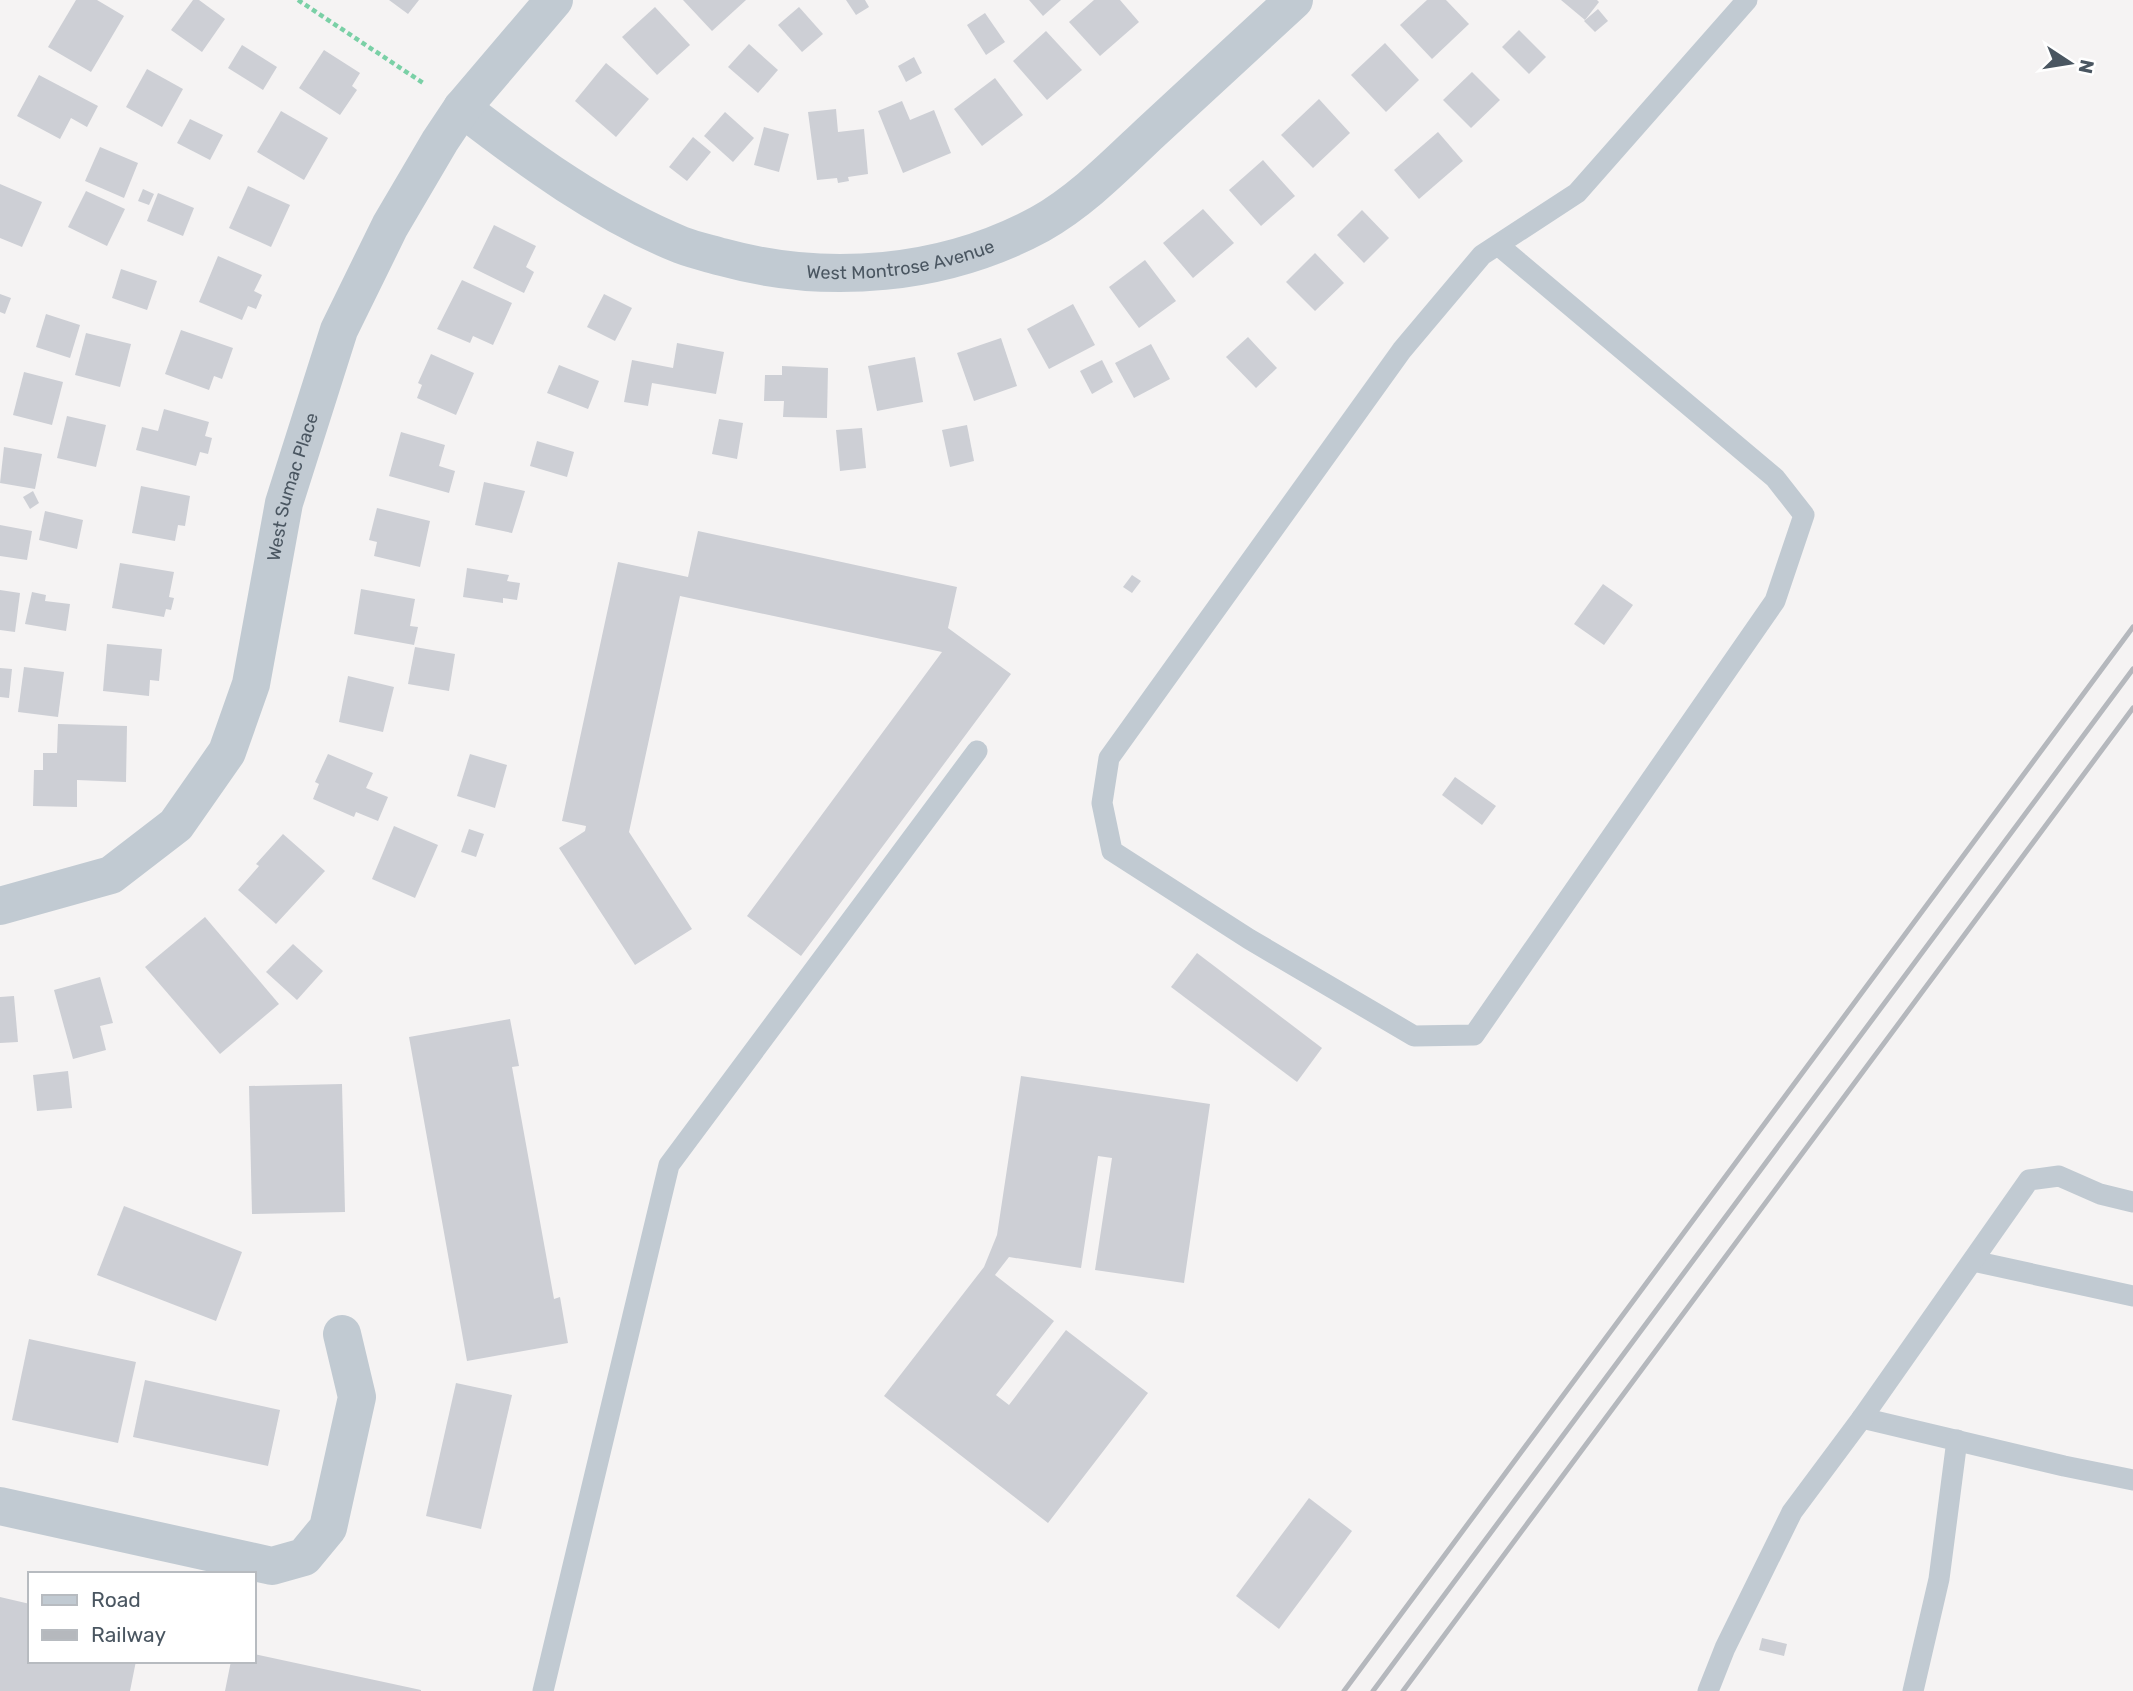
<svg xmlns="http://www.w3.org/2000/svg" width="2133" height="1691" font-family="Rubik,sans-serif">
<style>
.building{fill:#cdcfd5}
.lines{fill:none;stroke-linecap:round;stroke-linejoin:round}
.path{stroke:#7ad0a6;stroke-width:4.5;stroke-dasharray:5 3.5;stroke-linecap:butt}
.service{stroke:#c1cad2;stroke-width:21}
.minor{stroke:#c1cad2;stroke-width:38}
.rail{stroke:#b5b8bd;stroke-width:5}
.labels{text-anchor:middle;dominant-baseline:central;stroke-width:6;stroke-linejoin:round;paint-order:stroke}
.street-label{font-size:18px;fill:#4a5661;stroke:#fff}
</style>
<rect width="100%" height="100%" fill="#f5f3f3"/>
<g class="building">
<path d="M76 0H97L124 16 91 72 48 47Z"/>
<path d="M193 0H199L225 19 202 52 171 30Z"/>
<path d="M389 0H419L408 14Z"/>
<path d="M683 0H746L712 31Z"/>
<path d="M846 0H865L869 7 856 15Z"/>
<path d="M1029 0H1061L1043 16Z"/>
<path d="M1094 0H1120L1139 22 1100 56 1069 22Z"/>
<path d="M1427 0H1446L1469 24 1432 59 1400 25Z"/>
<path d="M1561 0H1597L1599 2 1585 20Z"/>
<path d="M655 7 690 45 657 75 622 37Z"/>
<path d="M799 7 823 34 802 52 778 25Z"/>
<path d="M1598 9 1608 21 1595 32 1584 21Z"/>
<path d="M985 13 1005 42 986 55 967 25Z"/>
<path d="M1519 30 1546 57 1529 74 1502 47Z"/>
<path d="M1046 31 1082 70 1047 100 1013 61Z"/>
<path d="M1385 43 1419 80 1386 112 1351 75Z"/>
<path d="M749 44 778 70 758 93 728 67Z"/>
<path d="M242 45 277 67 263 90 228 68Z"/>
<path d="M324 50 360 73 352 86 357 90 340 115 299 88Z"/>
<path d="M914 57 922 73 906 82 898 66Z"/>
<path d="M606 63 649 99 616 137 575 101Z"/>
<path d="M147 69 183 89 162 127 126 107Z"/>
<path d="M1472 72 1500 100 1471 128 1443 100Z"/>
<path d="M39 75 98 106 87 127 71 118 60 139 17 116Z"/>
<path d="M995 78 1023 115 982 146 954 109Z"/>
<path d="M1319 99 1350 133 1313 168 1281 135Z"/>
<path d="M902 101 910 120 934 110 951 153 903 173 878 111Z"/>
<path d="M836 109 838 132 864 129 868 174 848 177 849 181 838 183 837 178 817 180 808 112Z"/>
<path d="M281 111 328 138 304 180 257 152Z"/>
<path d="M725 112 754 138 733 162 704 136Z"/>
<path d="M190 119 223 135 210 160 177 143Z"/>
<path d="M764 127 789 134 779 172 754 165Z"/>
<path d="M1438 132 1463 161 1419 199 1394 170Z"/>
<path d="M693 137 711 152 687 181 669 167Z"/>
<path d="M100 147 138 163 124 198 85 181Z"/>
<path d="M1263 160 1295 196 1261 226 1229 190Z"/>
<path d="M0 184 42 202 22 247 0 238Z"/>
<path d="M248 186 290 205 271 247 229 228Z"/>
<path d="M143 189 154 194 149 205 138 201Z"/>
<path d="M86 191 125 209 107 246 68 227Z"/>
<path d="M158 193 194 208 183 236 147 221Z"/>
<path d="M1203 209 1234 243 1193 278 1163 243Z"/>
<path d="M1362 210 1389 238 1364 263 1337 235Z"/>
<path d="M494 225 536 246 526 267 534 272 524 293 473 268Z"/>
<path d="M1315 253 1344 283 1315 311 1286 282Z"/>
<path d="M218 256 262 275 254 291 262 295 256 309 248 306 242 320 199 302Z"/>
<path d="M1145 260 1176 301 1139 328 1109 287Z"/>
<path d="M121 269 157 281 147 310 112 298Z"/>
<path d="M462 280 512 303 493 345 473 336 470 343 437 329Z"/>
<path d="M0 294 11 298 5 314 0 312Z"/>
<path d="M604 294 632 308 615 341 587 327Z"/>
<path d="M1073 304 1095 345 1049 369 1027 329Z"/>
<path d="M46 314 80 325 70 358 36 347Z"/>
<path d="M181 330 233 348 222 379 214 376 209 390 165 374Z"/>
<path d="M86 333 131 344 120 387 75 375Z"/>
<path d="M1248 337 1277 368 1256 388 1226 357Z"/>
<path d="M1001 338 1017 386 974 401 957 353Z"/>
<path d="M677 343 724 352 716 394 652 383 648 406 624 402 632 360 673 368Z"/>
<path d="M1151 344 1170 379 1134 398 1115 363Z"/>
<path d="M431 354 474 373 456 415 417 398 422 385 418 383Z"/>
<path d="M915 357 923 402 877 411 868 366Z"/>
<path d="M1102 360 1113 382 1092 394 1080 371Z"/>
<path d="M559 365 599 381 588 409 547 393Z"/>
<path d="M782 366 828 368 827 418 783 417 784 401H764L765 375H782Z"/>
<path d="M24 372 63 382 52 425 13 415Z"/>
<path d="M164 409 209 422 205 436 212 438 208 454 200 452 196 466 136 450 142 427 158 431Z"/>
<path d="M67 416 106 425 96 467 57 458Z"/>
<path d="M719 419 743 423 737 459 712 454Z"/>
<path d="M967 425 974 461 950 467 942 430Z"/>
<path d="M862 428 866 468 840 471 836 430Z"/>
<path d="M401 432 445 445 439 466 455 471 449 493 389 476Z"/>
<path d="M537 441 574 452 567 477 530 466Z"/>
<path d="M4 447 42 454 35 489 0 483Z"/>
<path d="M484 482 525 491 512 533 475 525Z"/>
<path d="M141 486 190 496 185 526 178 525 175 541 132 533Z"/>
<path d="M33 491 39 503 30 509 23 497Z"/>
<path d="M377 508 430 521 420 567 374 556 377 542 369 540Z"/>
<path d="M45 511 83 520 77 549 39 540Z"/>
<path d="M0 525 32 531 27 560 0 556Z"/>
<path d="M698 531 957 587 948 628 1011 674 801 956 747 916 942 652 680 596 629 832 692 929 635 965 559 848 585 831 586 826 562 821 618 562 688 577Z"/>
<path d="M120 563 174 572 169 597 174 598 171 610 166 609 164 617 112 608Z"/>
<path d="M467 568 509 575 507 581 520 583 517 600 503 598V603L463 597Z"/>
<path d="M1132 575 1141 581 1132 593 1123 587Z"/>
<path d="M1603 584 1633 605 1604 645 1574 624Z"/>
<path d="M361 589 415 599 410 626 418 627 414 645 354 634Z"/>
<path d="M0 590 20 593 15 632 0 630Z"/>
<path d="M32 592 46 595 45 601 70 604 66 631 25 624Z"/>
<path d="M107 644 162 649 159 681 150 680 149 696 103 691Z"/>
<path d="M415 647 455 654 449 691 408 684Z"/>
<path d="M24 667 64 672 58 717 18 712Z"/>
<path d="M0 668 12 669 9 698 0 697Z"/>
<path d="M348 676 394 687 383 732 339 722Z"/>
<path d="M58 724 127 726 126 782 77 780V807L33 806 34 770H43V753H57Z"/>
<path d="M328 754 373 773 366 788 388 797 378 821 356 812 354 817 313 799 319 784 315 782Z"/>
<path d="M470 754 507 765 495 808 457 796Z"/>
<path d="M1455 777 1496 806 1482 825 1442 795Z"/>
<path d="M394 826 438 845 415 898 372 879Z"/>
<path d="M469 829 484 834 476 857 461 852Z"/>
<path d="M283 834 325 871 276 924 238 890 259 866 256 864Z"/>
<path d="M205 917 279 1004 220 1054 145 967Z"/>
<path d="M293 944 323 971 297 1000 266 972Z"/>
<path d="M1197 953 1322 1048 1297 1082 1171 987Z"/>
<path d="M100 977 113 1023 100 1026 106 1050 73 1059 54 990Z"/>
<path d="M14 996 18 1042 0 1043V997Z"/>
<path d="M510 1019 519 1066 512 1067 554 1299 560 1297 568 1343 467 1361 409 1037Z"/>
<path d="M68 1071 72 1108 37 1111 33 1075Z"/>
<path d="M1021 1076 1210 1104 1184 1283 1095 1270 1112 1158 1098 1156 1081 1268 1009 1257 995 1275 1054 1321 996 1395 1009 1405 1066 1330 1148 1393 1048 1523 884 1396 984 1267 997 1235Z"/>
<path d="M342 1084 345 1212 252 1214 249 1086Z"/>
<path d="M124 1206 242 1252 216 1321 97 1275Z"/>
<path d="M29 1339 136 1362 118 1443 12 1420Z"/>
<path d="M145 1380 280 1410 268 1466 133 1437Z"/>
<path d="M456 1383 512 1395 481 1529 426 1516Z"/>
<path d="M1309 1498 1352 1531 1279 1629 1236 1596Z"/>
<path d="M0 1597 30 1604V1661H136L130 1691H0Z"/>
<path d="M1762 1638 1787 1644 1784 1656 1759 1650Z"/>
<path d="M254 1654 421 1690V1691H225L231 1661H254Z"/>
</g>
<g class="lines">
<path class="path" d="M298 0 423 83"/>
<g class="service">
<path d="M1498 245 1775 478 1804 515 1775 601 1474 1035 1414 1036 1249 939 1112 851 1102 803 1109 758 1402 350 1482 255 1577 193 1747 0"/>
<path d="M1973 1261 2133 1296"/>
<path d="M1862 1418 2064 1466 2133 1480"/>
<path d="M543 1691 669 1165 977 751"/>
<path d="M1708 1691 1725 1648 1792 1512 1862 1418 2029 1180 2059 1176 2100 1194 2133 1202"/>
<path d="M1913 1691 1939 1579 1957 1440"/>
</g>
<g class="minor">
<path id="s1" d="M462 108C529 160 602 213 681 245 694 250 708 253 722 257 827 286 944 276 1040 224 1081 201 1116 165 1150 133 1198 89 1246 44 1294 0"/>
<path id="s2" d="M0 906 111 875 176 825 227 752 251 684 284 503 339 330 390 226 440 141 462 108 554 0"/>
<path d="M0 1506 272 1566 304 1557 328 1528 357 1397 342 1334"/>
</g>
<g class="rail">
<path d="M1344 1691 2133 627"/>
<path d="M1373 1691 2133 669"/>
<path d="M1403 1691 2133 708"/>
</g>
</g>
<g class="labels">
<g class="street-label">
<text stroke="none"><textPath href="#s1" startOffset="483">West Montrose Avenue</textPath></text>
<text stroke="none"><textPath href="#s2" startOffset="560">West Sumac Place</textPath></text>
</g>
</g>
<rect x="28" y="1572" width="228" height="91" fill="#ffffff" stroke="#b7bbc0" stroke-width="2"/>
<rect x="42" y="1595" width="35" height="10" fill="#c1cad2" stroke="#b7bbc0" stroke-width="2"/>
<text x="91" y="1607" font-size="21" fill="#4a5661">Road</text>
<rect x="42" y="1630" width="35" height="10" fill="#b5b8bd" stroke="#b7bbc0" stroke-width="2"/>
<text x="91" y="1642" font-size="21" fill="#4a5661">Railway</text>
<g transform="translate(2070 63) rotate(102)" stroke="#ffffff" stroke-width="5" paint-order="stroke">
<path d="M0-5L12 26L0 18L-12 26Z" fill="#4a5661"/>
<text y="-10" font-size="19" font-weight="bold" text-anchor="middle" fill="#4a5661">N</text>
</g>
</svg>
